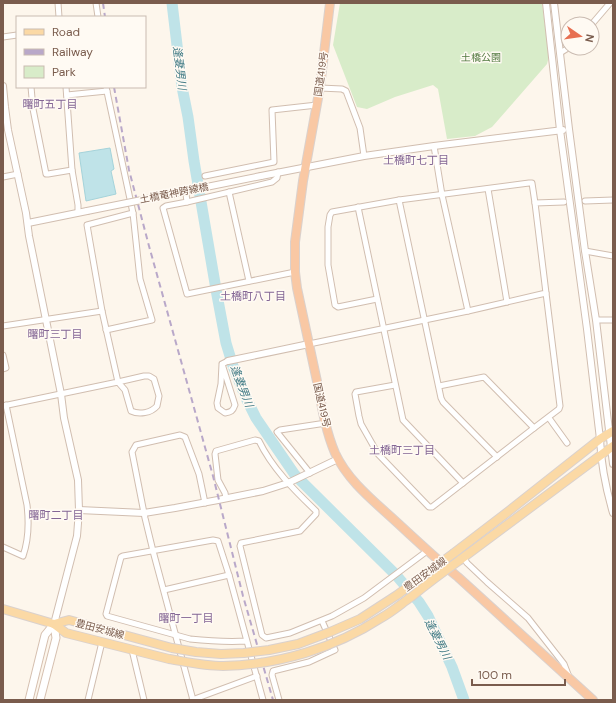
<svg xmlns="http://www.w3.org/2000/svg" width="616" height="703" font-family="'DM Sans','Noto Sans JP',sans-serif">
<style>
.green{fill:#d8ecc9}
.water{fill:#bfe3e8;stroke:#a5d3da}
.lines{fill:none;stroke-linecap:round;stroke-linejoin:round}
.river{stroke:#bfe3e8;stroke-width:11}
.minor-casing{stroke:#d1beb0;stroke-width:7}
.tertiary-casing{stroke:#d1beb0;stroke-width:8}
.secondary-casing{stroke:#d6c0b0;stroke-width:9}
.primary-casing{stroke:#dad1cd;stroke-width:10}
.trunk-casing{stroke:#dad1cd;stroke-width:10}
.minor{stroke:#fff;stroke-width:5}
.tertiary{stroke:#fff;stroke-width:6}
.secondary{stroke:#fff;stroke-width:7}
.primary{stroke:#fbd9a5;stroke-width:8}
.trunk{stroke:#f9c8a4;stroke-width:8}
.rail{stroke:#b9a8c9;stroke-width:2;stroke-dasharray:6 4;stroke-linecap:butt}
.tertiary-bridge-casing{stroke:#d1beb0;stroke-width:8;stroke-linecap:butt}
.primary-bridge-casing{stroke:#dad1cd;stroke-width:10;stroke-linecap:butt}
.tertiary-bridge{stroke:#fff;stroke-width:6}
.primary-bridge{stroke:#fbd9a5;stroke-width:8}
.labels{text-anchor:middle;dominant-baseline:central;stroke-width:3;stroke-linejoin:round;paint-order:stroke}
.park-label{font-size:10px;fill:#537a41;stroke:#fffaf3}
.street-label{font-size:10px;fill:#7a5c4d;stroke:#fffaf3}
.water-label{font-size:11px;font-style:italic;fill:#437c86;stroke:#fffaf3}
.neighbourhood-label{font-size:11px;fill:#846695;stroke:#fffaf3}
</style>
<rect width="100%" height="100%" fill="#fdf6ec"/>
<path class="green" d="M340 3H542L549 56 547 64 492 127 475 136 447 139 438 89 433 85 395 97 367 109 357 107 333 45Z"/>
<path class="water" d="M110 148 114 169 111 171 116 194 86 201 79 153Z"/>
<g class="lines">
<path class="river" d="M172 3 182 87 188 117 194 161 217 295 226 343 233 366 246 398 256 418 295 475 396 575 419 602 428 616 452 667 464 700"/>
<defs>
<g id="minor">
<path d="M58 3 59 17"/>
<path d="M96 3 98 17"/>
<path d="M592 24 610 3"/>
<path d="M3 37 17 35"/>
<path d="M560 53 568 48"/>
<path d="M31 87 33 109 46 174H48L72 170"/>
<path d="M66 87 72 170 78 205V212"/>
<path d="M320 88 342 89 346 91 360 128 364 156"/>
<path d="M67 95 107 91"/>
<path d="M434 146 442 195 468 311"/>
<path d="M205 176 274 162 272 110 317 105"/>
<path d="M3 177 18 174"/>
<path d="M488 189 507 302"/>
<path d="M229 192 249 281"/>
<path d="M186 194 187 202 166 206 163 208 187 294 295 272"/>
<path d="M399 200 441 398 443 402 497 457"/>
<path d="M585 201 613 200"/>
<path d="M187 202 272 182 277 178 278 172"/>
<path d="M358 207 403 420 463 483"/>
<path d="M585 251 613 256"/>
<path d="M377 299 338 307 335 305 328 265V227L330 215 332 212 399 200 529 183H532L535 203"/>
<path d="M596 320H613"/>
<path d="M3 326 102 311"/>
<path d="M106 330 152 320 140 279 133 213 106 87"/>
<path d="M309 344 468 311 546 293 535 203 564 202"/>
<path d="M3 355 6 368 3 369"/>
<path d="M222 364 221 384 217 403 218 408 225 413C231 412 233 411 235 405L222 364 228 361"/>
<path d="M395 385 356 392 355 394 359 416 361 424 378 454 429 507H432L534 428 484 377 439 386"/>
<path d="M3 406 118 382 144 376H149L154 379 159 396 157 406C151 413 139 415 131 411L125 390 118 382 102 311 87 225 133 213"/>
<path d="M549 418 567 443"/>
<path d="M534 428 559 409 560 406 546 293"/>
<path d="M310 473 277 432 280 430 326 423"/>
<path d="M226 498 225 493 218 480 215 454 216 451 255 440 259 441C272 468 294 490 316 511V514L300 531 241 543 240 546 262 635 266 638 290 633 332 616 364 598 427 551"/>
<path d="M3 547 23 556C29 539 29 522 27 505L6 405"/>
<path d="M463 557 467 563 487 582 528 618 564 664 569 677"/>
<path d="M164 590 229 575"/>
<path d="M247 641C228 642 209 641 190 639L107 616 106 614 121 557 123 556 213 540 218 541 229 575 263 700"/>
<path d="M132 650 144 700"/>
<path d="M88 700 102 642"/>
<path d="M192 700 257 676"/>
<path d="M193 700 153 551 145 518 132 452 136 445 180 435 185 437 199 474 205 503"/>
<path d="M279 700 272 675 273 671 309 662 335 650 322 621"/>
</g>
<g id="tertiary">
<path d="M546 3 560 130 587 329 600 439C601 464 606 489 613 513"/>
<path d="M554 3 569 129 585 251 596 320 613 464"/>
<path d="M3 86 5 107 8 130 26 213 29 236 61 394 64 418 78 480 79 510 77 536 54 624"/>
<path d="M261 176 364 156 434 146 563 130"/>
<path d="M28 223 87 211"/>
<path d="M228 361 309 344"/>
<path d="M79 510 144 513 175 508 218 500 263 491 288 483 338 459"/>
</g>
<g id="secondary">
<path d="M29 700 45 635 54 624"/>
<path d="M40 700 56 638 54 624"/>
</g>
<g id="primary">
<path d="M454 553 505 514 600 439 613 431"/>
<path d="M460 560 613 446"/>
<path d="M3 609 54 624 66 633 169 659"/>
<path d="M54 624 69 620 172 648"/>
</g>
<path id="trunk" d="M330 3 320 87 303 181 295 242V272L297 288C304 320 311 353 318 386 322 408 326 432 335 453 347 479 370 498 391 517 413 537 435 558 458 577L593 700"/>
</defs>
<use href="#minor" class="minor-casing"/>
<use href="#tertiary" class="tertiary-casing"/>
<use href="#secondary" class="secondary-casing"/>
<use href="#primary" class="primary-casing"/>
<use href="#trunk" class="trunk-casing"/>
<use href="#minor" class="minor"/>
<use href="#tertiary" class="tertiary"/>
<use href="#secondary" class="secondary"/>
<use href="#primary" class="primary"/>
<use href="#trunk" class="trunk"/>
<g class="rail">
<path d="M103 3 105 17"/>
<path d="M114 87 129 170 149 246 213 476 243 596 273 700"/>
</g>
<defs>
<path id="tertiary-bridge" d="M87 211 261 176"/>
<g id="primary-bridge">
<path d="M172 648 196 652 221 654 244 653 269 650 298 644 330 632 360 619 397 595 454 553"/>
<path d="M169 659C187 662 205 666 223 666 278 665 335 648 381 618 392 612 401 604 411 597 427 584 443 572 460 560"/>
</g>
</defs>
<use href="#tertiary-bridge" class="tertiary-bridge-casing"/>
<use href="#primary-bridge" class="primary-bridge-casing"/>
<use href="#tertiary-bridge" class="tertiary-bridge"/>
<use href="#primary-bridge" class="primary-bridge"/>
</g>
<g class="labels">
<g class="park-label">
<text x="481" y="57">土橋公園</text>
</g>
<g class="street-label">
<text transform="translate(321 74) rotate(-82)">国道419号</text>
<text transform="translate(174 193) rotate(-11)">土橋竜神跨線橋</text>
<text transform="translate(322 405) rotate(77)">国道419号</text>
<text transform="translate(425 574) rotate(-36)">豊田安城線</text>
<text transform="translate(100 629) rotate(15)">豊田安城線</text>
</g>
<g class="water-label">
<text transform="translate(180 68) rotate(83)">逢妻男川</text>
<text transform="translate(242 386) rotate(69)">逢妻男川</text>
<text transform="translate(438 639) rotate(63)">逢妻男川</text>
</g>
<g class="neighbourhood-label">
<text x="50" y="104">曙町五丁目</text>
<text x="416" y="160">土橋町七丁目</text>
<text x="253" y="296">土橋町八丁目</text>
<text x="55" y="334">曙町三丁目</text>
<text x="402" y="450">土橋町三丁目</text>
<text x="56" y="515">曙町二丁目</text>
<text x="186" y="618">曙町一丁目</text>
</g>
</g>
<rect width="616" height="703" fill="none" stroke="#7a5c4d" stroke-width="8"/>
<rect x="16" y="16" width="130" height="72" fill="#fffaf3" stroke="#cabbb1"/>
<rect x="24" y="29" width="20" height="6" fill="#fbd9a5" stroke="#cabbb1"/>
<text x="52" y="36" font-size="12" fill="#7a5c4d">Road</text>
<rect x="24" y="49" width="20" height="6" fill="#b9a8c9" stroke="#cabbb1"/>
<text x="52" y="56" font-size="12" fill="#7a5c4d">Railway</text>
<rect x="24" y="66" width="20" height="12" fill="#d8ecc9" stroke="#cabbb1"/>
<text x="52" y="76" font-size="12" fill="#7a5c4d">Park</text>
<g transform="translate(580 36) rotate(103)"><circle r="19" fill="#fffaf3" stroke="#cabbb1"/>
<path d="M0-3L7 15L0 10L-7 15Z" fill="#e76f51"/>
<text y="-6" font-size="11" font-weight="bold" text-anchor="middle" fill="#7a5c4d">N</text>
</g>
<path d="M472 679v6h93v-6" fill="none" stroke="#7a5c4d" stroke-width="2"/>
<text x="478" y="679" font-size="12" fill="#7a5c4d" stroke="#fffaf3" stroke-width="3" paint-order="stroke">100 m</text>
</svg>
